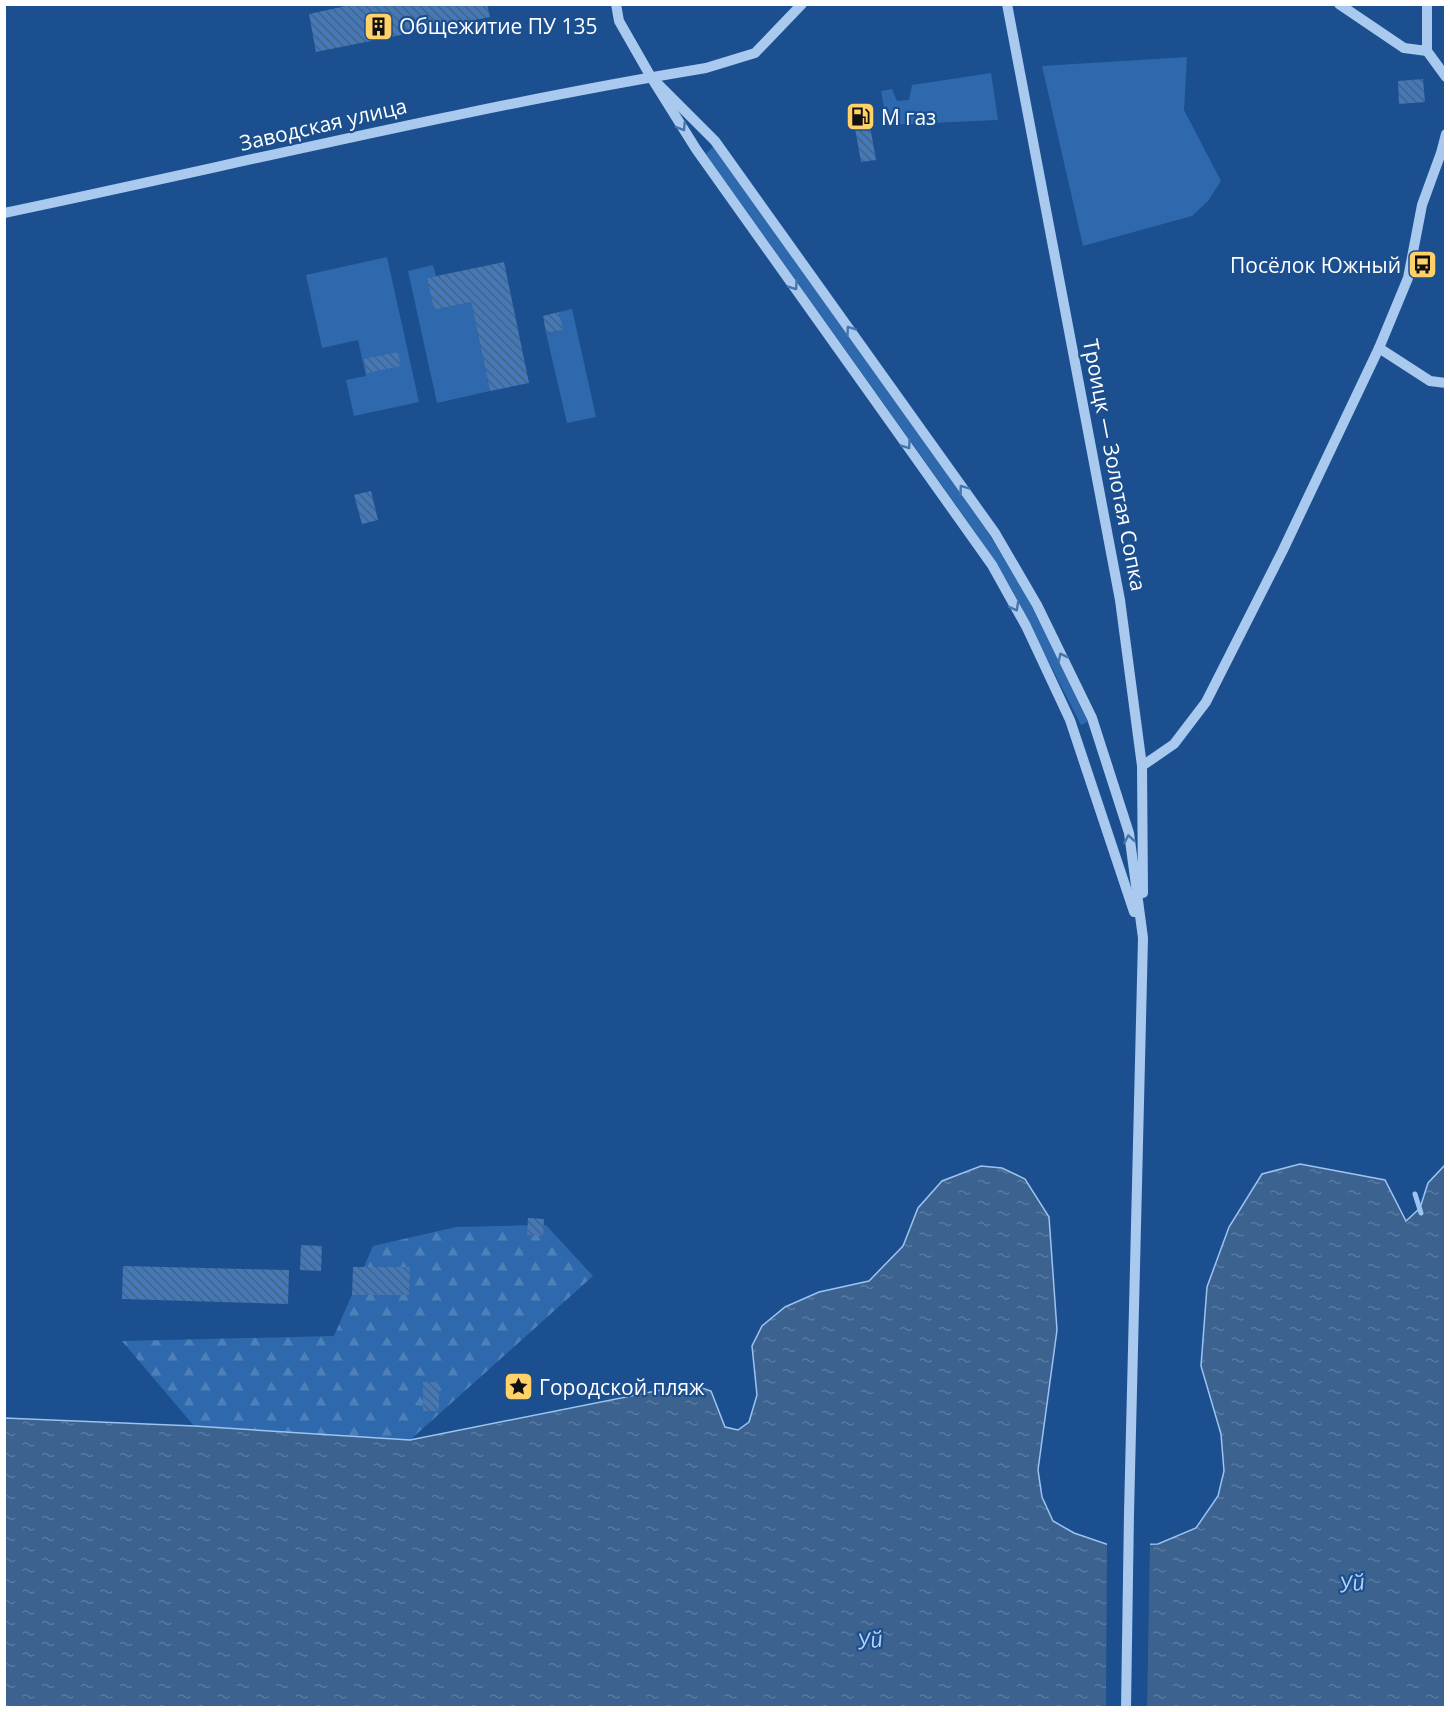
<svg xmlns="http://www.w3.org/2000/svg" width="1450" height="1712" font-family="'Open Sans',sans-serif">
<style>
.green{fill:#2e69ad}
.forest{fill:url(#forest-firs)}
.water{fill:url(#water-ripples);stroke:#9cc4f0;stroke-width:1.5}
.pier{fill:#1b4f8f}
.lines{fill:none;stroke-linecap:round;stroke-linejoin:round}
.stream{stroke:#9cc4f0;stroke-width:5}
.building{fill:url(#building-back-hatch)}
.minor{stroke:#a9c9ee;stroke-width:10}
.oneway{stroke:#4674ac}
.labels{text-anchor:middle;dominant-baseline:central;stroke-width:4.5;stroke-linejoin:round;paint-order:stroke}
.poi-label{font-size:21px;fill:#fff;stroke:#1b4f8f;text-anchor:start}
.street-label{font-size:21px;fill:#fff;stroke:#1b4f8f}
.water-label{font-size:22px;font-style:italic;fill:#b5d3f5;stroke:#1b4f8f}
</style>
<defs>
<pattern id="forest-firs" width="22" height="20" patternUnits="userSpaceOnUse" patternTransform="scale(1.5)"><rect width="22" height="20" fill="#2e69ad"/><path d="M5 1l3.5 6h-7zM16 11l3.5 6h-7z" fill="#4d80b9"/></pattern>
<pattern id="water-ripples" width="26" height="14" patternUnits="userSpaceOnUse" patternTransform="scale(1.5)"><rect width="26" height="14" fill="#3c6290"/><path d="M2 4q2-2 4 0t4 0M15 11q2-2 4 0t4 0" fill="none" stroke="#597aa1"/></pattern>
<pattern id="building-back-hatch" width="6" height="6" patternUnits="userSpaceOnUse" patternTransform="scale(1.5)"><rect width="6" height="6" fill="#4478b7"/><path d="M-1 5l2 2M0 0l6 6M5-1l2 2" fill="none" stroke="#486282"/></pattern>
</defs>
<rect width="100%" height="100%" fill="#1b4f8f"/>
<g class="green">
<path d="M1187 57 1184 110 1221 181 1208 201 1192 216 1083 246 1042 66Z"/>
<path d="M991 73 998 120 887 125 881 91 892 89 897 101 909 100 912 85Z"/>
<path d="M713 147 985 528 1019 582 1050 642 1088 722 1081 725 1011 588 978 536 706 154Z"/>
<path d="M387 257 419 402 354 416 346 380 366 376 358 340 322 348 306 275Z"/>
<path d="M433 265 436 276 427 278 434 310 471 302 490 391 437 403 408 271Z"/>
<path d="M572 309 596 417 567 423 546 333 562 330 559 312Z"/>
</g>
<path class="forest" d="M546 1225 593 1276 410 1440 194 1426 122 1341 334 1336 373 1246 456 1227Z"/>
<path class="water" d="M1300 1164 1385 1180 1406 1221 1420 1208 1428 1183 1445 1165V1707L5 1708V1418L194 1426 410 1440 691 1384 711 1391 725 1427 738 1430 749 1422 757 1395 752 1346 762 1326 785 1307 819 1292 869 1281 903 1246 918 1208 942 1181 981 1166 1002 1168 1025 1179 1049 1217 1057 1330 1038 1470 1042 1497 1053 1521 1074 1533 1109 1545 1158 1544 1196 1528 1218 1496 1224 1471 1221 1434 1201 1366 1207 1287 1229 1227 1262 1174Z"/>
<path class="pier" d="M1107 1541H1150L1147 1708 1106 1707Z"/>
<g class="lines">
<path class="stream" d="M1415 1194 1421 1213"/>
</g>
<g class="building">
<path d="M355 4H487L490 17 316 52 309 14Z"/>
<path d="M1423 79 1425 102 1399 104 1398 81Z"/>
<path d="M866 103 876 160 861 162 851 106Z"/>
<path d="M504 262 529 383 490 391 471 302 434 310 427 278Z"/>
<path d="M559 312 563 330 546 333 543 316Z"/>
<path d="M398 352 401 366 367 373 364 359Z"/>
<path d="M371 491 378 520 362 524 354 495Z"/>
<path d="M528 1218 544 1219 543 1236 527 1235Z"/>
<path d="M301 1245 322 1246 321 1271 300 1270Z"/>
<path d="M123 1266 289 1270 288 1304 122 1299Z"/>
<path d="M353 1267H410L409 1295H352Z"/>
<rect x="423" y="1382" width="16" height="29"/>
</g>
<g class="lines">
<g class="minor">
<path d="M616 4 619 21 651 77 696 149 992 565 1026 626 1070 720 1134 912"/>
<path d="M1007 4 1120 600 1142 766 1143 893"/>
<path d="M1339 4 1404 48 1427 51"/>
<path d="M1427 4V51L1446 77"/>
<path d="M651 77 715 141 995 533 1037 605 1092 718 1129 833 1143 938 1129 1513 1126 1708"/>
<path d="M4 213C238 164 470 107 706 68L755 53 802 4"/>
<path d="M1379 348 1430 381 1446 383"/>
<path d="M1142 766 1174 744 1206 702 1283 550 1379 348 1408 278 1422 205 1441 153 1446 134"/>
</g>
</g>
<defs><path id="oneway-chevron" d="M-2-3.5L2.5 0L-2 3.5" fill="none" stroke-width="1.6" stroke-linecap="round" stroke-linejoin="round" transform="scale(1.5)"/></defs>
<g class="oneway">
<use href="#oneway-chevron" transform="translate(682 127) rotate(58)"/>
<use href="#oneway-chevron" transform="translate(794 286) rotate(55)"/>
<use href="#oneway-chevron" transform="translate(850 330) rotate(-126)"/>
<use href="#oneway-chevron" transform="translate(907 445) rotate(55)"/>
<use href="#oneway-chevron" transform="translate(963 489) rotate(-126)"/>
<use href="#oneway-chevron" transform="translate(1015 607) rotate(61)"/>
<use href="#oneway-chevron" transform="translate(1062 657) rotate(-116)"/>
<use href="#oneway-chevron" transform="translate(1129 839) rotate(-100)"/>
</g>
<defs>
<symbol id="building-square" viewBox="-11 -11 22 22"><rect x="-9" y="-9" width="18" height="18" rx="4" fill="#ffd166" stroke="#1b4f8f"/><path d="M-4-6H4V6H1V3H-1V6H-4ZM-2.5-4.3h1.7v1.8h-1.7ZM.8-4.3h1.7v1.8H.8ZM-2.5-1h1.7V.8h-1.7ZM.8-1h1.7V.8H.8Z" fill="#111"/></symbol>
<symbol id="fuel-square" viewBox="-11 -11 22 22"><rect x="-9" y="-9" width="18" height="18" rx="4" fill="#ffd166" stroke="#1b4f8f"/><path d="M-5.5-6h7V0h2V4h1.3V-2.5L3-4.5l.8-.8L6-3V5H2.5V1h-1V6h-7ZM-4.2-4.7v3.2H.2V-4.7Z" fill="#111"/></symbol>
<symbol id="bus-square" viewBox="-11 -11 22 22"><rect x="-9" y="-9" width="18" height="18" rx="4" fill="#ffd166" stroke="#1b4f8f"/><path d="M-5-6H5V4H4V6H2V4H-2V6H-4V4H-5ZM-3.5-4V0h7V-4ZM-3.5 1.2v1.5H-2V1.2ZM2 1.2v1.5H3.5V1.2Z" fill="#111"/></symbol>
<symbol id="sight-square" viewBox="-11 -11 22 22"><rect x="-9" y="-9" width="18" height="18" rx="4" fill="#ffd166" stroke="#1b4f8f"/><path d="M0-6L1.8-2.2L6-1.7L2.9 1.2L3.7 5.4L0 3.3L-3.7 5.4L-2.9 1.2L-6-1.7L-1.8-2.2Z" fill="#111"/></symbol>
</defs>
<g fill-rule="evenodd">
<use href="#building-square" x="362" y="10" width="33" height="33"/>
<use href="#fuel-square" x="844" y="100" width="33" height="33"/>
<use href="#bus-square" x="1406" y="248" width="33" height="33"/>
<use href="#sight-square" x="502" y="1370" width="33" height="33"/>
</g>
<g class="labels">
<g class="poi-label">
<text x="399" y="26">Общежитие ПУ 135</text>
<text x="881" y="117">М газ</text>
<text x="1401" y="265" text-anchor="end">Посёлок Южный</text>
<text x="539" y="1387">Городской пляж</text>
</g>
<g class="street-label">
<text transform="translate(323 124) rotate(-13)">Заводская улица</text>
<text transform="translate(1115 465) rotate(79)">Троицк — Золотая Сопка</text>
</g>
<g class="water-label">
<text transform="translate(1352 1582) rotate(-7)">Уй</text>
<text transform="translate(870 1639) rotate(-7)">Уй</text>
</g>
</g>
<rect width="1450" height="1712" fill="none" stroke="#ffffff" stroke-width="12"/>
</svg>
